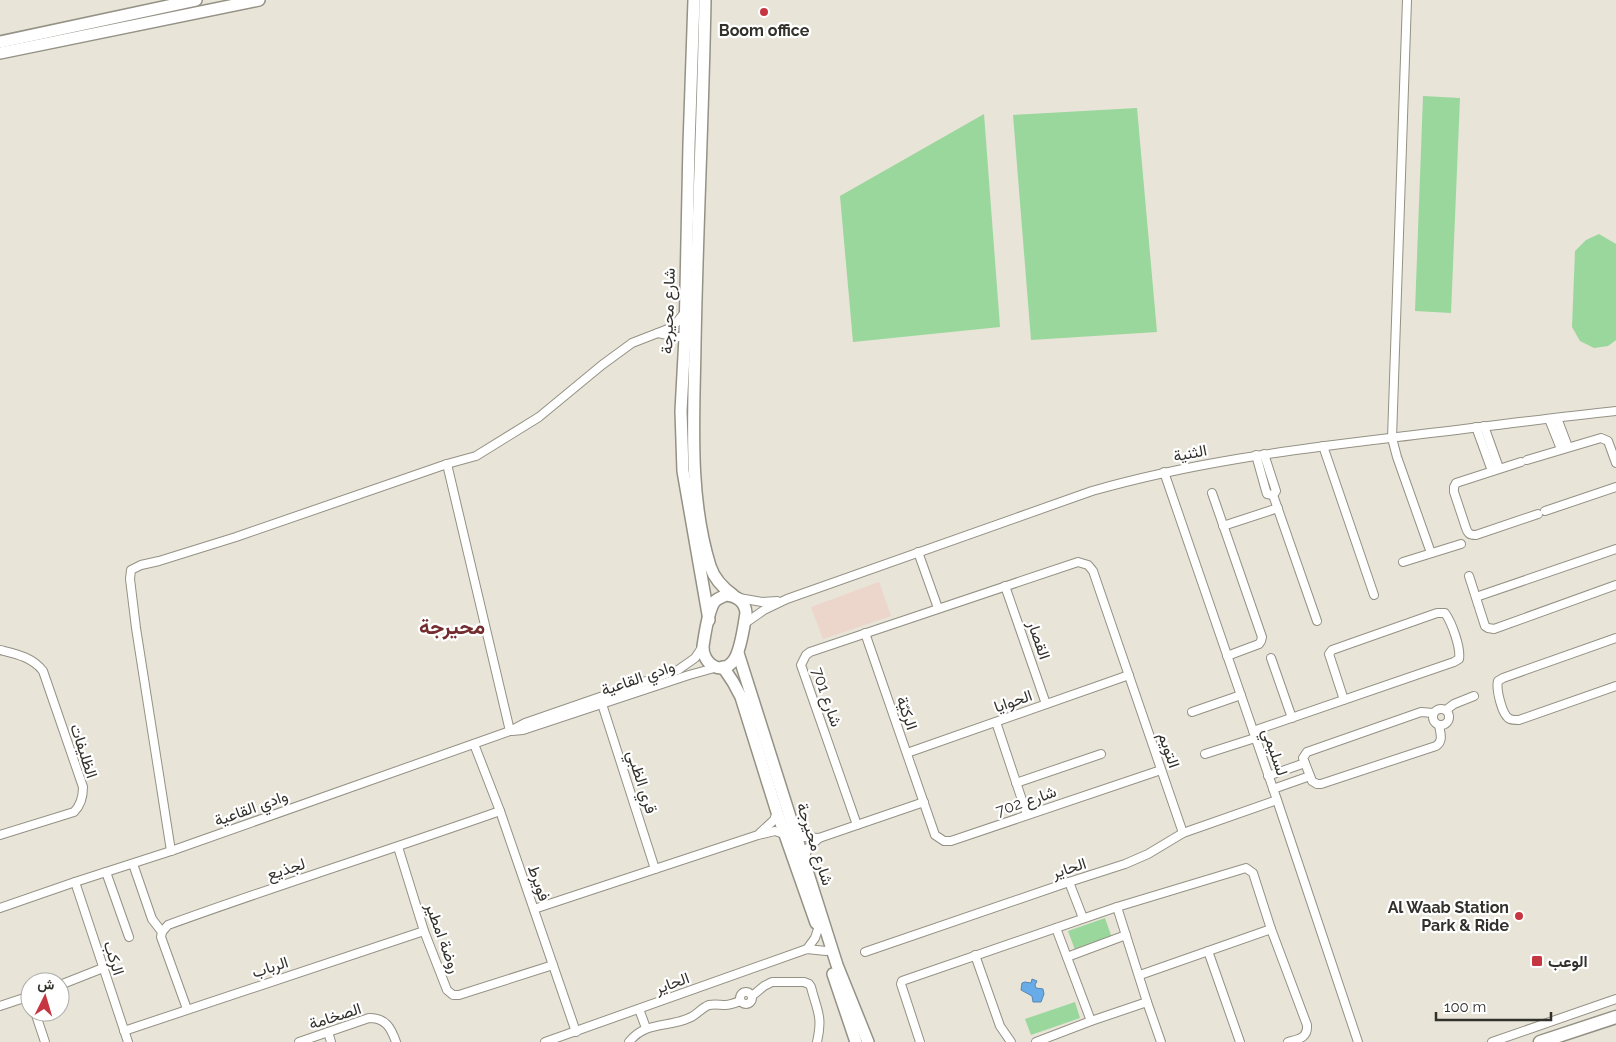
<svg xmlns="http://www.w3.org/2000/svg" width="1616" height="1042" font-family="Raleway,Vazirmatn,sans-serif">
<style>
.commercial{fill:#ecd5ca}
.green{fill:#9ad79d}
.water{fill:#67ace8;stroke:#5787b0}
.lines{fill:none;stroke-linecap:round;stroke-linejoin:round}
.street-casing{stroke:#949185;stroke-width:10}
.secondary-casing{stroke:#949185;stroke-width:14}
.primary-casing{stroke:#949185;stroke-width:15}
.street{stroke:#fff;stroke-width:8}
.secondary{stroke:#fff;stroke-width:11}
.primary{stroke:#fff;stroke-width:12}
.poi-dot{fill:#c63641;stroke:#fff;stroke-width:2}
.labels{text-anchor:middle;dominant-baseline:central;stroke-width:4.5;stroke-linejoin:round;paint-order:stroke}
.poi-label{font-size:16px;font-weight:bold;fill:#33312c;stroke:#fff}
.street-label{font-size:16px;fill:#33312c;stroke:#fff}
.district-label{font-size:21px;font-weight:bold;fill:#742d2f;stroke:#fff}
</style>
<rect width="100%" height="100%" fill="#e8e4d7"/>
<path class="commercial" d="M879 582 891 616 823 639 811 607Z"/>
<g class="green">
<path d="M1423 96 1460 98 1451 313 1415 311Z"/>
<path d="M1137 108 1157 332 1031 340 1013 115Z"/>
<path d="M984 114 1000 327 853 342 840 196Z"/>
<path d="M1599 234 1616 244V340L1608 346 1594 348 1580 341 1572 327 1575 251 1586 240Z"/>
<path d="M1105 918 1112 938 1075 950 1068 931Z"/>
<path d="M1075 1002 1080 1018 1031 1035 1025 1019Z"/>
</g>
<path class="water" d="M1032 979 1037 981 1035 985 1036 988 1043 989 1044 994 1041 1002H1033L1032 996 1021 990 1022 983 1025 982 1031 983Z"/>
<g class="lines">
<defs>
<g id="street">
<path d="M1407 0 1392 438 1397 457 1431 553"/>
<path d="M658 333 677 337H685"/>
<path d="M1557 418 1568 447"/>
<path d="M1549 419 1561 449"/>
<path d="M1484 426 1499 468"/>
<path d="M1476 427 1492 471"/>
<path d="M1323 446 1374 595"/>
<path d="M1256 455 1266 491 1267 494 1273 495 1276 491 1264 454"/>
<path d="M1527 460 1601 438 1608 441 1616 463"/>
<path d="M1521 462 1456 483 1454 487V492L1466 528C1468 534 1470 535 1476 535L1538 514"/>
<path d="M447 464 510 731"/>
<path d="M1164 472 1277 800 1358 1042"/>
<path d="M1212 493 1262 637 1261 641 1259 644 1227 656"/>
<path d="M1273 495 1317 621"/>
<path d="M1545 511 1616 487"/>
<path d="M1223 526 1278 508"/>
<path d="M918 552 938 608"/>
<path d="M1403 562 1461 544"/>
<path d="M1469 576 1485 626 1488 628 1494 629 1616 585"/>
<path d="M1005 586 1046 704"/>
<path d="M1476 597 1616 549"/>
<path d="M739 598 762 602 777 601"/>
<path d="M744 624 764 610 787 599 1092 491C1190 463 1289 450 1390 438 1466 429 1541 419 1616 411"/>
<path d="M865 633 935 835 944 841H951L1161 770"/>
<path d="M1616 638 1503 678 1498 681C1496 689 1502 716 1510 719 1512 720 1516 720 1519 720L1616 686"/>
<path d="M0 650C16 654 32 657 43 671L83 787C83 797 81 805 74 812L0 835"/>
<path d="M1271 658 1292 718"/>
<path d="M602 704 655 869"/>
<circle cx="1441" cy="717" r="8"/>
<path d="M1446 710 1454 704 1474 696"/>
<path d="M1192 712 1241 695"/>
<path d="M1433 713 1421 712 1307 752 1303 758 1312 781 1317 784H1321L1436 746C1444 741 1440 732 1439 725"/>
<path d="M996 722 1027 815"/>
<path d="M512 731 523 730 689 675 718 667"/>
<path d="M1253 731 1454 662 1459 659C1461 648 1452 623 1445 613H1437L1332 650 1329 654 1330 657 1344 700"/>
<path d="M474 744 500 811 576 1032"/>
<path d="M907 753 1129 675"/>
<path d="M1205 754 1255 738"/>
<path d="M1268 776 1305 763"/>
<path d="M1016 783 1101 754"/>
<path d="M1273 789 1310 776"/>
<path d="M857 825 801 665 806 655 810 652 1078 562 1088 565 1093 571 1183 833"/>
<path d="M794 831 803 837 819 838 924 802"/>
<path d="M760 833 774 820 777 812"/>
<path d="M398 847 424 931 447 990 453 995H459L553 965"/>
<path d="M171 851 136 628 130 579 131 570 141 565 159 561 236 537 447 464 476 456 539 417 602 365 632 343 668 329 677 322 685 312"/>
<path d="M804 860 808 848 819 838"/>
<path d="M133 864 152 919 162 932"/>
<path d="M106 872 129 937"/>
<path d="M75 882 128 1042"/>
<path d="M1069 882 1083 918"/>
<path d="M1117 907 1147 1002"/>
<path d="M0 908 75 882 171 851 510 731 525 723 678 670 695 658 703 646"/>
<path d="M534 909 758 835 775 831 784 834"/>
<path d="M1056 928 1091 1021"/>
<path d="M807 949 815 938 818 929"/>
<path d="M1208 951 1240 1042"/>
<path d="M865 952 1069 882 1125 864 1148 854 1183 833 1277 800"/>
<path d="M975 955 1000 1026 1011 1042"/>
<path d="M1067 957 1126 935"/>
<path d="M1140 975 1271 929"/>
<path d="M60 985 103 968"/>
<circle cx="746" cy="998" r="6"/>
<path d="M752 996 764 986 772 982H804L809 984 811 987C817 1011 823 1016 817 1042"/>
<path d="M0 1006 30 996"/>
<path d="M187 1009 161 937 162 932 168 925C278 885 390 850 500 811"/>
<path d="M639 1009 646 1028"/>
<path d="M35 1012 45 1042"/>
<path d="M124 1031 424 931"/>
<path d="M328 1032 331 1042"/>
<path d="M299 1042 369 1018C386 1018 391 1028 396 1042"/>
<path d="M545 1042 807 949 826 951"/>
<path d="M629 1042C645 1021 668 1028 689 1018 697 1015 701 1008 709 1005 715 1004 720 1005 725 1005 730 1005 735 1003 740 1001"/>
<path d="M920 1042 901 984 902 981 1117 907 1246 868 1253 873 1271 929 1307 1025C1308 1038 1299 1039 1288 1042"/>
<path d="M1036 1042 1091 1021 1147 1002 1161 1042"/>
<path d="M1492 1042 1616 999"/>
</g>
<g id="secondary">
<path d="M694 0 689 145 685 337 681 411 683 471 709 620"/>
<path d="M705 0C703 115 697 229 695 344 694 417 688 495 710 566 714 578 723 588 733 595"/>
<path d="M0 42 196 0"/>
<path d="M0 53 259 0"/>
<path d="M726 595C737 596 745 601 746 613 744 625 741 650 734 660 722 677 702 664 703 646 705 634 708 610 715 601 718 598 722 597 726 595Z"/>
<path d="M738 653 837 965 868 1042"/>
<path d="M723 667 733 682 741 697 777 812 816 923"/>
<path d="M833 974 856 1042"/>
</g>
<path id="primary" d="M1540 1042 1616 1017"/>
</defs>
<use href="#street" class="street-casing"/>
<use href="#secondary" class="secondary-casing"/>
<use href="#primary" class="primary-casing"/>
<use href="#street" class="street"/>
<use href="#secondary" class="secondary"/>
<use href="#primary" class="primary"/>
</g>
<g class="poi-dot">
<circle cx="764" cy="12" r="5"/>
<circle cx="1519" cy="916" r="5"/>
<rect x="1531" y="955" width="12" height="12" rx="2.5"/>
</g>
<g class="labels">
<g class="poi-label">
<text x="764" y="30">Boom office</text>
<text x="1509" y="907" text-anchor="end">Al Waab Station<tspan x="1509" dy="18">Park &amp; Ride</tspan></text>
<text x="1548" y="961" text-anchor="start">الوعب</text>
</g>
<g class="street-label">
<text transform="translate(668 311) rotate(-88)">شارع محيرجة</text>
<text transform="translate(1190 453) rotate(-11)">الثنية</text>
<text transform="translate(1039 640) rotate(71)">القصار</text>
<text transform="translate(638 678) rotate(-19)">وادي القاعية</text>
<text transform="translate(827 697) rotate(71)">شارع 701</text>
<text transform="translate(1013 701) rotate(-19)">الحوايا</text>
<text transform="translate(907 713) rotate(71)">الركيّة</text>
<text transform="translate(1169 750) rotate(71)">التويم</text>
<text transform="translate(84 751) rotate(72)">الظليفات</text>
<text transform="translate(1275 752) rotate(71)">لسليمي</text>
<text transform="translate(642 782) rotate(72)">قري الظبي</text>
<text transform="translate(1026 801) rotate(-19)">شارع 702</text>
<text transform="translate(251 808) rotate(-20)">وادي القاعية</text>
<text transform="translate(815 844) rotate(72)">شارع محيرجة</text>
<text transform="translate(1069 868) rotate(-18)">الحاير</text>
<text transform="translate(286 869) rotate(-18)">لجذيع</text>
<text transform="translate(539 883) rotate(71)">فويرط</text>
<text transform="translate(443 938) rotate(70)">روضة امطير</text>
<text transform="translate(114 958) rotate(72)">الركب</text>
<text transform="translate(270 967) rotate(-18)">الرباب</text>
<text transform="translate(672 983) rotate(-20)">الحاير</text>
<text transform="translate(335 1016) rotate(-18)">الصخامة</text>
</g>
<g class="district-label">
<text x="452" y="626">محيرجة</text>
</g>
</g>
<g transform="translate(45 997) rotate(5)"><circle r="24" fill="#ffffff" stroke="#adadab"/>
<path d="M0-4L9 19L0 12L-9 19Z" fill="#c63641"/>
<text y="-8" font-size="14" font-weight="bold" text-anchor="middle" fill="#33312c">ش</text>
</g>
<path d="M1436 1012v8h115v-8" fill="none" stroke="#33312c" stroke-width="2.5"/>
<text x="1444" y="1012" font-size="15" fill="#33312c" stroke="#ffffff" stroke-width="4" paint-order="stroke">100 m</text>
</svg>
